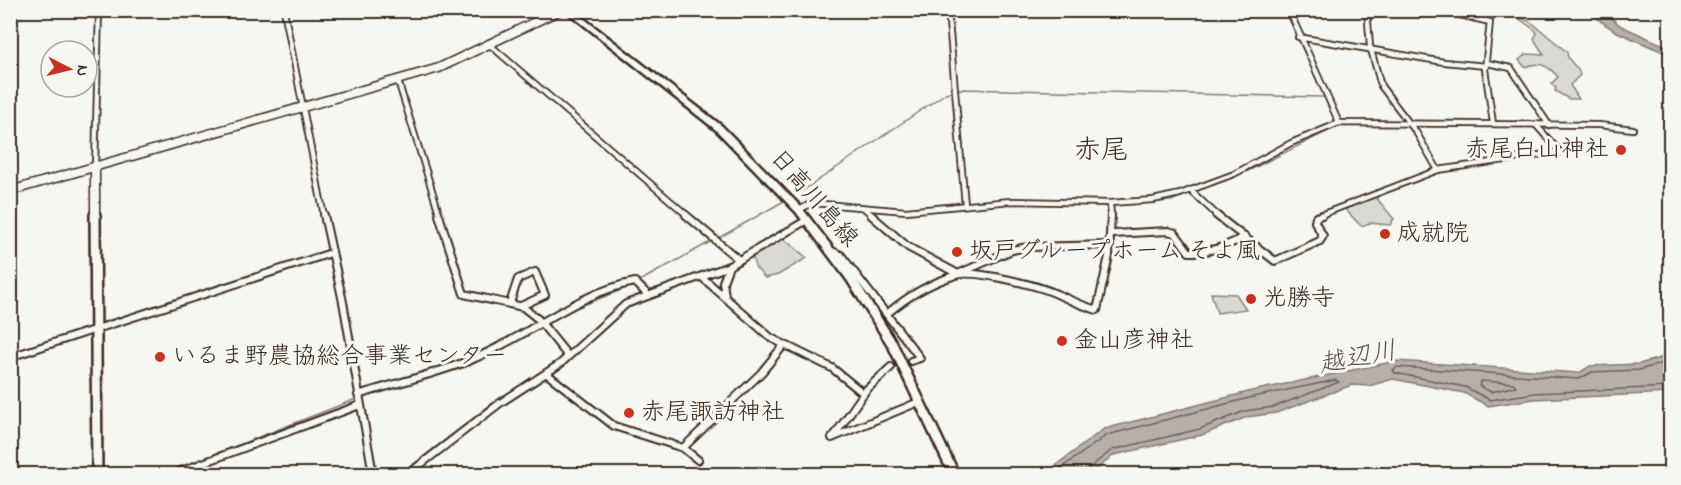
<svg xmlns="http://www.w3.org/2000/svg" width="1681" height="485" font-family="'Indie Flower','Klee One',sans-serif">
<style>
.green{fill:#dad9d3;stroke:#8a8278;stroke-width:1.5}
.water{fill:#b6b0a9;stroke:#857a71;stroke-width:1.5}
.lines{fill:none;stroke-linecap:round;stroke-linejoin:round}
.shore{stroke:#6c6056;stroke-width:1.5}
.stream{stroke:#857a71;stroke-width:1.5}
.street-far1-casing{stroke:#3b2a1e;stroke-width:8}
.street-casing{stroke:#3b2a1e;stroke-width:10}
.secondary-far1-casing{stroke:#3b2a1e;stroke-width:11}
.secondary-casing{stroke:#3b2a1e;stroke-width:14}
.primary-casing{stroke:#3b2a1e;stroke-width:5}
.street-far1{stroke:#f6f6f2;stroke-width:4.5}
.street{stroke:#f6f6f2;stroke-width:6}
.secondary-far1{stroke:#f6f6f2;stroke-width:8}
.secondary{stroke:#f6f6f2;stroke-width:9}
.primary{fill:#f6f6f2;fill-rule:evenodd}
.poi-dot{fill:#c8321e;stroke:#f6f6f2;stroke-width:2}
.labels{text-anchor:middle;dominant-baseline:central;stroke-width:6;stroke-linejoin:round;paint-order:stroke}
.poi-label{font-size:24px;fill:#3b2a1e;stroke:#f6f6f2;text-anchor:start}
.street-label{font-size:24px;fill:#3b2a1e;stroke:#f6f6f2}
.water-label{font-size:26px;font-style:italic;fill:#605248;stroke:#f6f6f2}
.quarter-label{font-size:27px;fill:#3b2a1e;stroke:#f6f6f2}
</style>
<rect width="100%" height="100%" fill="#f6f6f2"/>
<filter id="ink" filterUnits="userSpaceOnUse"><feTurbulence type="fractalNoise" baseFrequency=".0167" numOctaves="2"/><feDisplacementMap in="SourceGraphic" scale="12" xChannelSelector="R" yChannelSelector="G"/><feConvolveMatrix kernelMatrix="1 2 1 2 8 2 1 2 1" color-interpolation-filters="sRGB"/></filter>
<g filter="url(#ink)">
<g class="green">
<path d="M1515 16 1531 22 1567 52C1567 63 1578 64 1580 75L1570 85 1579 99H1569L1555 91 1556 88 1551 84 1558 77C1548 65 1539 61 1525 67L1519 60 1526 54 1544 55 1534 39 1537 33 1535 30Z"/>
<path d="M1374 195 1394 219 1390 225 1370 223 1361 226 1343 207Z"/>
<path d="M783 238 807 258 778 275 765 278 755 267 752 255Z"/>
<path d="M1211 293 1236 294 1246 309 1217 313Z"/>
</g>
<g class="water">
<path d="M1586 11H1603L1621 26 1670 48V55L1615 31Z"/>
<path d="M1670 355V393L1534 399 1488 406 1464 393 1393 379 1369 386 1352 385 1276 413 1247 417 1202 435 1114 455 1091 474H1044L1104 429 1252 391 1396 361 1579 373 1590 366 1639 364Z"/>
</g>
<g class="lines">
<g class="shore">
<path d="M1670 361 1639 370 1592 372 1579 379 1397 367 1393 370 1395 373 1465 387 1490 400 1534 393 1670 387"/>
<path d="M1481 381 1513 383 1516 386 1491 392 1479 386Z"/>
<path d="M1053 474 1107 435 1253 397 1336 380 1339 382 1274 407 1245 411 1200 429 1112 450 1089 468 1088 474"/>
</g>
<g class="stream">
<path d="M10 187 54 175"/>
<path d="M1195 191 1250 170 1338 126 1285 10"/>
<path d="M801 192 946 93 959 89 1324 97"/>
<path d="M1043 204H1054"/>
<path d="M1116 205 1171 201 1187 194"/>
<path d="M717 239 784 201"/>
<path d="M638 282 712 241"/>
<path d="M566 312 631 286"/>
<path d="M546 324 556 317"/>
<path d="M392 388 466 367 490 355"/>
<path d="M164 474 356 399"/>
</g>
<defs>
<g id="street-far1">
<path d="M284 10 324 216"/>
<path d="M948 10 965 205"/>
<path d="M1289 10 1339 123"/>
<path d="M1367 10 1370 46 1381 86 1416 132 1438 170"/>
<path d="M1438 10 1490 22 1485 69 1493 123"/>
<path d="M1298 37 1444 62 1486 66"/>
<path d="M490 45 688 216"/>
<path d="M1487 63 1511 68 1549 125"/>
<path d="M398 81 440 216"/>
<path d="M95 167 99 10"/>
<path d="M1190 190 1218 216"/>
<path d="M1110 203 1111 216"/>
<path d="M864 208 873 216"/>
<path d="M799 210 812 203 906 211 1011 201 1110 203 1153 200 1180 194 1234 174 1291 143 1339 123 1599 125 1633 129"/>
<path d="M1318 216 1438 170 1560 152 1536 125"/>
</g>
<g id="street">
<path d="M324 215 343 302 373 474"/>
<path d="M439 215 464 294 523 307 538 319 568 356"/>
<path d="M686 215 739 260"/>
<path d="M871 215 908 247 958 274 1012 250 1028 247 1110 245"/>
<path d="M1216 215 1275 261 1320 241 1323 236 1315 222 1316 217 1322 215"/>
<path d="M1113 234 1168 231 1175 233 1189 252C1210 253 1226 246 1245 237"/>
<path d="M832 251 841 255 920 358 911 361"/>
<path d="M703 278 771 338 832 368 863 393"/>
<path d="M725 296 723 282 729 266"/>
<path d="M510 303 518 279 535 272 545 295 521 306"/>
<path d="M888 313C908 296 930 283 956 275 975 269 1040 286 1059 295 1072 301 1083 306 1097 310L1109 256 1111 215"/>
<path d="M10 357 331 253"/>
<path d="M547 374 614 426 683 448 698 460"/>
<path d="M358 395C396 383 436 374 473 359 528 337 575 293 635 282L648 295"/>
<path d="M834 436 866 390 891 367"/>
<path d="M832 438 921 401"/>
<path d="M683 448 761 373 783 346"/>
<path d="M173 474 360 405"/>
<path d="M408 474 500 403 560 364 626 304 729 266 807 220"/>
</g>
<g id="secondary-far1">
<path d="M95 167V216"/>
<path d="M10 191 439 68 560 10"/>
</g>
<path id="secondary" d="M95 215 97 474"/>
<path id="primary" d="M565 10H573L722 126 802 208 853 274 896 342 959 474H949L889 347 847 280 796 212 716 130Z"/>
</defs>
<use href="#street-far1" class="street-far1-casing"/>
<use href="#street" class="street-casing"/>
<use href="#secondary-far1" class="secondary-far1-casing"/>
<use href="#secondary" class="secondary-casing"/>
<use href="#primary" class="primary-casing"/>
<use href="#street-far1" class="street-far1"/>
<use href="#street" class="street"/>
<use href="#secondary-far1" class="secondary-far1"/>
<use href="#secondary" class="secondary"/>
<use href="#primary" class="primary"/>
</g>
</g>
<g class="poi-dot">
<circle cx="1621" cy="150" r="6"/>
<circle cx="1385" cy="234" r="6"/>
<circle cx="957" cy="252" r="6"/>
<circle cx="1251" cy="299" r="6"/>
<circle cx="1062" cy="341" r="6"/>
<circle cx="160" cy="357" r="6"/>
<circle cx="629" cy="413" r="6"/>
</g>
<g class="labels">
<g class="poi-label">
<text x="1609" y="150" text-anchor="end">赤尾白山神社</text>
<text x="1397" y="234">成就院</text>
<text x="969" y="252">坂戸グループホーム そよ風</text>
<text x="1263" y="299">光勝寺</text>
<text x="1074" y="341">金山彦神社</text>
<text x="172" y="357">いるま野農協総合事業センター</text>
<text x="641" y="413">赤尾諏訪神社</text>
</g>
<g class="street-label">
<text transform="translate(813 199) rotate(49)">日高川島線</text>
</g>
<g class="water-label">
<text transform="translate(1358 359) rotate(-11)">越辺川</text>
</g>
<g class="quarter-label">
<text x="1101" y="151">赤尾</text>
</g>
</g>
<rect width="1681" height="485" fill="none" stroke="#f6f6f2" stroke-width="36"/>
<rect x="18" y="18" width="1645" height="449" fill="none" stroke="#3b2a1e" stroke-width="2" filter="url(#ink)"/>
<g transform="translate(69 69) rotate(97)"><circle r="28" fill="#f6f6f2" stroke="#aba49d" stroke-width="1.5"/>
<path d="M0-4.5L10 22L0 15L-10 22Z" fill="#c8321e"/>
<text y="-9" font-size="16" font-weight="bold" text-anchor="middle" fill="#3b2a1e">N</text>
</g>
</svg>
